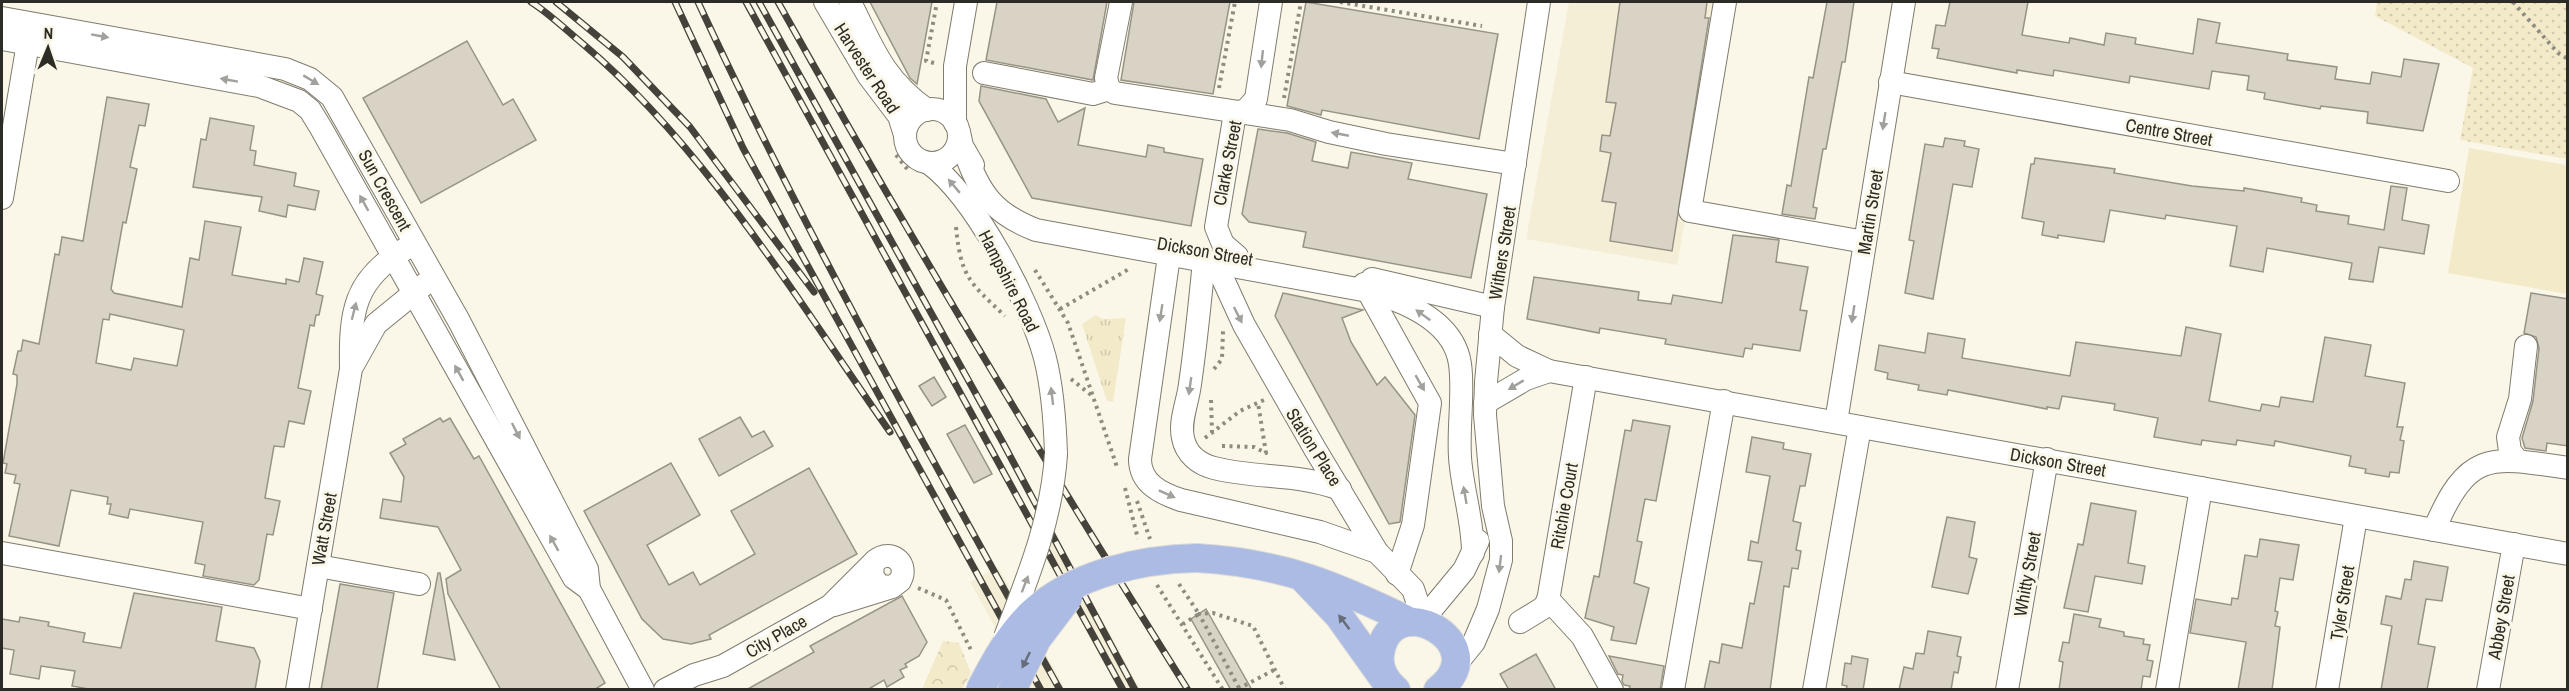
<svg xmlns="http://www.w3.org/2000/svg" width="2569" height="691" font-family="'Archivo Narrow',sans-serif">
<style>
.built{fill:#f4eed7}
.grass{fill:url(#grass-tufts)}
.forest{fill:url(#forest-crowns)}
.park{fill:url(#park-dots)}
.garden{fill:#f3eaca}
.building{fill:#d8d3c4;stroke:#979385;stroke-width:1.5;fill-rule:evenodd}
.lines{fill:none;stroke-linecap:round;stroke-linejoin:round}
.minor-casing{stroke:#7f7b6e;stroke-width:24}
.major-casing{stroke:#d9d9d8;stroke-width:30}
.path{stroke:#8e8b81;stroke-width:4;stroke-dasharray:3 4.5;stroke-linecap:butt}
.minor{stroke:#fff;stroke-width:22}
.major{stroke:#abbbe3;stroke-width:28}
.rail-casing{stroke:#44423b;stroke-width:7}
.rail{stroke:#fbf7e8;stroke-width:4.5;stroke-dasharray:14;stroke-linecap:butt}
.minor-bridge-casing{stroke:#7f7b6e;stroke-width:24;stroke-linecap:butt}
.major-bridge-casing{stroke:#d9d9d8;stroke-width:30;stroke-linecap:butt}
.minor-bridge{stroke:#fff;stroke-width:22}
.major-bridge{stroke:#abbbe3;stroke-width:28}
.oneway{fill:#a0a09d}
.oneway2{fill:#656c7a}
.labels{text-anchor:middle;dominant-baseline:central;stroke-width:6;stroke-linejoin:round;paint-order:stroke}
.street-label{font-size:18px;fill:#2c2b25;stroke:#fbf7e8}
</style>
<defs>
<pattern id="grass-tufts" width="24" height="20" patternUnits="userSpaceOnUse" patternTransform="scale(1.5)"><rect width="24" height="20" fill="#f3eaca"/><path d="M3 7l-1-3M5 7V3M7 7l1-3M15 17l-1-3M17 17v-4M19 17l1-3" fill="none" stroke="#d0c9ad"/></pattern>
<pattern id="forest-crowns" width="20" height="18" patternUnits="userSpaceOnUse" patternTransform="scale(1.5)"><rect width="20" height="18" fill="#f3eaca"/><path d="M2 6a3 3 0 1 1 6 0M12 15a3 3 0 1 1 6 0" fill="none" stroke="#d0c9ad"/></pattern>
<pattern id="park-dots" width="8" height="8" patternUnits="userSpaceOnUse" patternTransform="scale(1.5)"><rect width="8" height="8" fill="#f3eaca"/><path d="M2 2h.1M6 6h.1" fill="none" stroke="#d0c9ad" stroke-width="1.8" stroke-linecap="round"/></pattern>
</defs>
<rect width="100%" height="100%" fill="#fbf7e8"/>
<g class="built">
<path d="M1569 2H1724L1677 265 1526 239Z"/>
<path d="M1058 540 1140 689H1118L1040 547Z"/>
<path d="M998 567 1065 689H1029L970 582Z"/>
</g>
<path class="grass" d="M1096 315 1103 319 1126 318 1113 402 1107 401 1082 324Z"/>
<path class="forest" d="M943 641 959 643 971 673 962 689H922Z"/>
<path class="park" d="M2377 2H2567V159L2460 140 2473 68 2375 16Z"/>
<path class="garden" d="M2469 148 2567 165V294L2448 273Z"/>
<g class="building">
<path d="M870 2H932L917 84 910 78Z"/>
<path d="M997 2H1107L1093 80 986 60Z"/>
<path d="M1134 2H1230L1213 94 1121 80Z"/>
<path d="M1306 2 1498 34 1479 139 1322 110 1321 115 1287 106Z"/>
<path d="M1620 2H1707L1705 18H1709L1672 251 1610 241 1616 203 1602 201 1611 153 1600 151 1602 135 1610 136 1616 103 1606 102Z"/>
<path d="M1827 2H1854L1845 62H1842L1826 149H1823L1813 207 1817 208 1815 219 1782 214 1787 185 1791 186 1809 77 1813 78Z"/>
<path d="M1950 2H2028L2022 35 2069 43 2070 38 2104 45 2106 33 2136 38 2135 44 2193 54 2198 19 2220 23 2216 43 2288 54 2287 60 2337 67 2335 79 2370 84 2372 72 2401 77 2404 59 2439 64 2423 131 2367 123 2368 112 2321 106 2320 109 2264 99 2265 93 2247 90 2249 76 2212 71 2209 89 2130 76 2129 83 2054 70 2053 76 2017 70V73L1937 58 1939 49 1932 48 1936 25 1945 26Z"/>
<path d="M467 41 503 105 513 99 536 140 421 203 363 98Z"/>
<path d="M981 86 1046 99 1058 122 1085 108 1078 145 1146 157 1148 145 1164 148V152L1203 159 1191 226 1032 198 979 101Z"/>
<path d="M107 97 149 104 145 126 139 125 130 167 137 169 126 223 123 222 111 289 114 293 182 307 190 258 199 260 205 221 241 227 232 275 286 284V279L299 282 304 258 323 262 316 294 323 296 319 315H316L314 326 310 325 298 388 311 391 304 424 289 421 284 447 274 446 265 498 280 501 273 535 267 534 259 580 254 585 203 576 205 565 195 563 203 522 130 509 128 518 109 514 111 504H107L108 497 71 490 59 546 9 536 20 484 14 483 16 475 5 473 7 464 3 463 17 384V375L13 374 18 351H21L23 340 39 344 55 254 59 255 62 237 83 241ZM110 314 184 330 177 366 134 358 131 370 96 363 103 319 109 320Z"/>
<path d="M210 118 254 126 250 150 256 151 254 165 296 173 294 186 319 191 315 210 288 205 286 217 259 211 262 197 193 187 201 139 206 140Z"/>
<path d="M1258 129 1287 133 1316 142 1312 161 1348 168 1351 152 1412 163 1408 179 1487 194 1471 278 1303 247 1306 232 1249 222 1242 214Z"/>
<path d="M1945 138 1965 141 1964 146 1979 149 1972 187 1953 184 1933 299 1905 293 1914 241 1909 240 1925 144 1943 147Z"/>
<path d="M2035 158 2115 169 2114 173 2192 186 2244 191V188L2302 198 2301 202 2317 205 2316 211 2349 216 2348 224 2384 230 2391 186 2407 188 2402 220 2429 225 2424 254 2379 247 2373 282 2349 279 2352 263 2267 248 2263 272 2230 266 2237 226 2166 215 2165 219 2110 210 2104 242 2058 235V238L2042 235 2044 222 2022 218 2031 164H2034Z"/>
<path d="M1733 235 1779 240 1776 262 1808 267 1800 310 1807 311 1800 351 1753 344 1752 349 1745 348 1743 357 1665 344 1666 339 1600 328 1599 333 1527 319 1534 277 1639 292 1638 300 1671 304 1673 295 1722 303Z"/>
<path d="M1283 293 1363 310 1342 318 1351 342 1377 385 1385 377 1415 415 1400 522 1389 524 1275 316Z"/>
<path d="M2531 293 2568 299V446L2547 443 2546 451 2525 448 2522 438 2533 401 2539 348 2536 337 2524 333Z"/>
<path d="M2186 327 2221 334 2209 401 2260 411 2262 404 2279 407 2281 397 2313 402 2325 337 2371 345 2365 376 2405 383 2397 427H2403L2400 440 2404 441 2399 473 2390 472 2389 477 2365 473 2366 469 2349 466 2351 456 2275 441 2274 446 2237 440 2236 445 2202 440 2201 445 2154 437 2158 418 2114 410 2115 404 2062 396 2059 409 2047 407V409L1948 390 1947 395 1918 390 1919 385 1887 379 1888 373 1875 370 1879 345 1925 353 1928 333 1965 339 1962 358 2070 376 2076 342 2181 356Z"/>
<path d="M934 377 946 397 932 406 919 386Z"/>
<path d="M740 417 752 437 764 431 773 446 719 476 699 439Z"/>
<path d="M440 418 443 422 450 418 474 459 479 456 605 683 594 690H501L448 594 446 579 461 570 438 527 380 518 383 499 401 502 404 477 390 453 406 444 403 439Z"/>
<path d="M1633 420 1670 426 1656 501 1645 499 1637 541 1642 542 1634 583 1649 588 1636 644 1611 640 1614 627 1585 618 1594 576 1599 577 1625 430 1631 431Z"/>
<path d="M965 425 992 474 974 483 947 434Z"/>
<path d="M1752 437 1784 443 1783 449 1811 454 1805 486H1800L1793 521 1801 523 1796 550 1801 551 1798 569 1792 568 1789 587 1784 586 1770 690H1704L1710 661 1719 663 1722 644 1742 648 1750 603 1754 604 1762 562 1748 560 1751 541 1758 543 1770 476 1746 472Z"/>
<path d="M671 463 700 515 647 545 669 585 693 572 700 585 755 554 731 511 809 468 857 554 709 635 711 639 691 644 663 639 642 619 584 511Z"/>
<path d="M2091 503 2136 511 2128 563 2145 566 2142 584 2095 576 2088 612 2064 608 2078 544 2083 545Z"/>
<path d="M1947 517 1975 522 1969 557 1977 559 1968 594 1932 587Z"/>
<path d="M2260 539 2299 545 2293 580 2280 578 2275 611 2278 612 2275 626 2280 627 2272 690H2238L2246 642 2190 633 2196 599 2231 605 2232 598 2238 599 2245 555 2257 557Z"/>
<path d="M2414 561 2448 567 2442 601 2426 599 2418 644 2435 647 2427 690H2381L2392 626 2381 624 2386 596 2401 599 2405 579 2411 580Z"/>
<path d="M438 573H440L455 660 423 654Z"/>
<path d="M340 584 394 593 377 690H321Z"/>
<path d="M134 593 222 607 216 641 254 648 260 661 255 690H94L72 686 75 671 41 666 39 679 10 674 14 650 2 648V619L19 622 20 617 49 622 48 626 85 633 83 642 121 648Z"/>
<path d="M902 596 927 642 919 656 905 664 907 667 900 670 904 677 887 687 884 680 867 690H746L814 652 810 646Z"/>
<path d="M1206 609 1252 690H1231L1191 619Z"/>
<path d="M2074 614 2101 619 2099 627 2124 632V636L2144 639 2143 644 2150 645 2147 660 2153 661 2150 677 2143 676 2141 690H2059L2063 662 2059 661 2063 642 2069 643Z"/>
<path d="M1928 631 1961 637 1957 656 1961 657 1958 673 1954 672 1951 690H1899L1904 667 1913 669 1916 653 1924 654Z"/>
<path d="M1536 654 1556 690H1509L1500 674Z"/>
<path d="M1609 656 1664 666 1660 690H1629L1630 686 1624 685 1622 681 1623 675 1618 674Z"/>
<path d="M1852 656 1868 659 1863 690H1846L1847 686 1842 685 1845 663 1851 664Z"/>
</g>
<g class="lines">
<defs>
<g id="minor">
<path d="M825 2 868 75 899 116 905 135"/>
<path d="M850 2C873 48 883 79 927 110"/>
<path d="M1121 2 1106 78 1109 89 1115 93 1290 120 1329 132 1386 144 1515 164"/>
<path d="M1725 2 1690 211 1865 242"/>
<path d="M2 18 285 69 310 79 332 97 459 321 587 569 589 589 643 690"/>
<path d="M2 39 259 86 299 101 310 110 321 128 574 578 589 589"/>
<path d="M984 73 1093 94 1109 89"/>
<path d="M1890 82 2448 181"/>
<circle cx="932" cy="136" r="27"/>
<path d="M1235 113 1216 227 1223 244 1237 256"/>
<path d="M1235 113 1246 110 1256 99 1271 2"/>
<path d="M955 123V66L966 2"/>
<path d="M959 132 962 146 973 165"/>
<path d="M965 152C979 193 994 214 1036 230L1368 291C1404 301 1454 321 1460 364 1464 392 1458 427 1460 457 1462 489 1473 520 1473 553"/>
<path d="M929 163C975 197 1030 302 1045 358 1053 390 1055 422 1056 454"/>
<path d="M2 198 30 31"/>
<path d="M1169 256 1140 459C1140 483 1160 493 1181 500L1320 532 1377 552"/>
<path d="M1204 261C1200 302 1196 343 1190 384 1188 402 1179 421 1183 438 1186 454 1199 464 1214 468 1258 479 1297 473 1340 489"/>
<path d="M1216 264 1244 325 1315 449 1377 552 1413 589 1417 601V622"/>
<path d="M1372 279 1493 307"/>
<path d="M1364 284 1430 403 1413 525 1397 574"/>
<path d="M1490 334 1517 356 1549 371 2568 554"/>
<path d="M353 365 376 324 425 284"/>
<path d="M1485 403 1526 379 1549 371"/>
<path d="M1836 422 1904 2"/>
<path d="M2517 460 2510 451 2508 437 2520 399 2526 346"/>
<path d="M2434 530C2468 450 2490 456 2568 468"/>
<path d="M2 553 311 609"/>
<path d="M318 566 419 584"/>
<path d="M1548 599 1582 636 1612 690"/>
<path d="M834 605 892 587 900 581C911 561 886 546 873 564L872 576 880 586 892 587"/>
<path d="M1421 622 1464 570 1478 541"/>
<path d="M1520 622 1543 608 1548 601 1586 377"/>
<path d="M1453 668 1474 642 1488 609 1501 560V541L1493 506 1485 415 1486 382 1493 307 1539 2"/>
<path d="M297 690 351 369C350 313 353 280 405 249"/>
<path d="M665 690 694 675 723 666 830 606 875 561"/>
<path d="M1673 690 1724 401"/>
<path d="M1814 690 1860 427"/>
<path d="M2007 690 2047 459"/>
<path d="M2167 690 2201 488"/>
<path d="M2327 690 2356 517"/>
<path d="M2488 690 2514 544"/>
</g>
<g id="major">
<path d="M1197 558C1283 563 1335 585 1411 622"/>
<path d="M1302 577 1339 616 1384 679"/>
<path d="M1396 690C1385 681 1378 668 1380 654 1390 584 1498 644 1438 690"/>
</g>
</defs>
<use href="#minor" class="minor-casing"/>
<use href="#major" class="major-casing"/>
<g class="path">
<path d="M1340 2 1482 26"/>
<path d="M2513 2 2558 53 2568 59"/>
<path d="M934 63 926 61 937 2"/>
<path d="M1219 88 1235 2"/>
<path d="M1284 98 1301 2"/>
<path d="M896 155 908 170"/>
<path d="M956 227C961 277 969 282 1005 316"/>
<path d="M1035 270 1068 323 1117 467"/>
<path d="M1060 309 1129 269"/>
<path d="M1214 369 1222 359 1223 331"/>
<path d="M1071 379 1091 395"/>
<path d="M1211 400 1212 432"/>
<path d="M1205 438 1240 411 1264 400"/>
<path d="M1222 446 1254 447 1266 453 1258 403"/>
<path d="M1125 488 1138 539"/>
<path d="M1137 501 1150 539"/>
<path d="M1179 584 1199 614 1183 624"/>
<path d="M1157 585 1223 690"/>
<path d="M918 588 946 600 972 652"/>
<path d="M1239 688 1199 614 1213 613 1253 626 1285 690"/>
<path d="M1238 689 1274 670"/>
</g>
<use href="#minor" class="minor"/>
<use href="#major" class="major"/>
<defs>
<g id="rail">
<path d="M531 2C550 14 566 30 583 44 706 148 798 301 890 432"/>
<path d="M556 2 623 57 690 127 814 292"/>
<path d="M675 2 743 148 1041 690"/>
<path d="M698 2C807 237 934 463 1060 690"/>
<path d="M746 2 1123 690"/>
<path d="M759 2 1002 441 1135 690"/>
<path d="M778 2C908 235 1046 464 1188 690"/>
</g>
</defs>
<use href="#rail" class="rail-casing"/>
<use href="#rail" class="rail"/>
<defs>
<path id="minor-bridge" d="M1005 637C1028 577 1052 519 1056 454"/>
<g id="major-bridge">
<path d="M980 690C994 663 1009 635 1031 614 1073 574 1141 559 1197 558"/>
<path d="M1012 690 1037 639 1068 598"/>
</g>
</defs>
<use href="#minor-bridge" class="minor-bridge-casing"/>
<use href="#major-bridge" class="major-bridge-casing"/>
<use href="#minor-bridge" class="minor-bridge"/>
<use href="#major-bridge" class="major-bridge"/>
</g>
<defs><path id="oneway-solid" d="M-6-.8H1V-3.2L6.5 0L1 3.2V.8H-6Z" transform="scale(1.5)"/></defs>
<g class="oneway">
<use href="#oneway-solid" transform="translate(100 36) rotate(10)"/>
<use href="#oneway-solid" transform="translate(1262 59) rotate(96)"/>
<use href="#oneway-solid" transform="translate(229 80) rotate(-170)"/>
<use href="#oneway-solid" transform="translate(311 80) rotate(31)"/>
<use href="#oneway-solid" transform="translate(1884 121) rotate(99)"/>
<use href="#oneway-solid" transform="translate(1340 134) rotate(-169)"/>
<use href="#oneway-solid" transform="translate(954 186) rotate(-130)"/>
<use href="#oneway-solid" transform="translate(364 203) rotate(-119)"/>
<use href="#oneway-solid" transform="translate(354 311) rotate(-76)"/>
<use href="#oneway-solid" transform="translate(1161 313) rotate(99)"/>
<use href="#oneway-solid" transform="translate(1853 314) rotate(99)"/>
<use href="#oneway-solid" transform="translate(1238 315) rotate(63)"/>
<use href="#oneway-solid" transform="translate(1423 315) rotate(-144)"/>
<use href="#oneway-solid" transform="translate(459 373) rotate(-119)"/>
<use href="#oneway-solid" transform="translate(1420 383) rotate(60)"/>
<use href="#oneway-solid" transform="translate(1516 385) rotate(149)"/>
<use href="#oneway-solid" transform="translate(1190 386) rotate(98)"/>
<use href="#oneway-solid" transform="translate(1052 396) rotate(-97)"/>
<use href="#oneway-solid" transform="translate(516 431) rotate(63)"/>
<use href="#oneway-solid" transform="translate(1167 494) rotate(24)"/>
<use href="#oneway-solid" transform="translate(1465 495) rotate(-100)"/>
<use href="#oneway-solid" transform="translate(554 543) rotate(-119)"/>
<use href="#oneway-solid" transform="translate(1500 564) rotate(97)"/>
<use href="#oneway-solid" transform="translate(1025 584) rotate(-69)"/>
</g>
<g class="oneway2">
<use href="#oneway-solid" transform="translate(1344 622) rotate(-127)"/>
<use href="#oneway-solid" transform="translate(1026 660) rotate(116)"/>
</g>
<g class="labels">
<g class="street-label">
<text transform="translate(867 68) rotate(57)">Harvester Road</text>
<text transform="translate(2169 132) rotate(10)">Centre Street</text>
<text transform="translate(1227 163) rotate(-79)">Clarke Street</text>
<text transform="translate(385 190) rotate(61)">Sun Crescent</text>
<text transform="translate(1870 212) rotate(-81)">Martin Street</text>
<text transform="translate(1205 251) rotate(10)">Dickson Street</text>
<text transform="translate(1502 253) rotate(-81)">Withers Street</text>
<text transform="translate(1009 281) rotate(63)">Hampshire Road</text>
<text transform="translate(1314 447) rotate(58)">Station Place</text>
<text transform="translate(2058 462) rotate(10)">Dickson Street</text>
<text transform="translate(1564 506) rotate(-80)">Ritchie Court</text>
<text transform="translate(324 529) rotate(-80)">Watt Street</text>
<text transform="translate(2027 574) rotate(-80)">Whitty Street</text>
<text transform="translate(2342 603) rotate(-81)">Tyler Street</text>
<text transform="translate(2501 617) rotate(-80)">Abbey Street</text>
<text transform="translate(776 636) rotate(-30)">City Place</text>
</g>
</g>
<rect width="2569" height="691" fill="none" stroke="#2c2b25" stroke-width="6"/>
<g transform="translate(48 48) rotate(2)" stroke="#fbf7e8" stroke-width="4.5" paint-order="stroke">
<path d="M0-4.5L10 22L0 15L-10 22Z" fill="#2c2b25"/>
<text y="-9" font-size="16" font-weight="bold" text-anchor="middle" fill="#2c2b25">N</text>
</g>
</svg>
